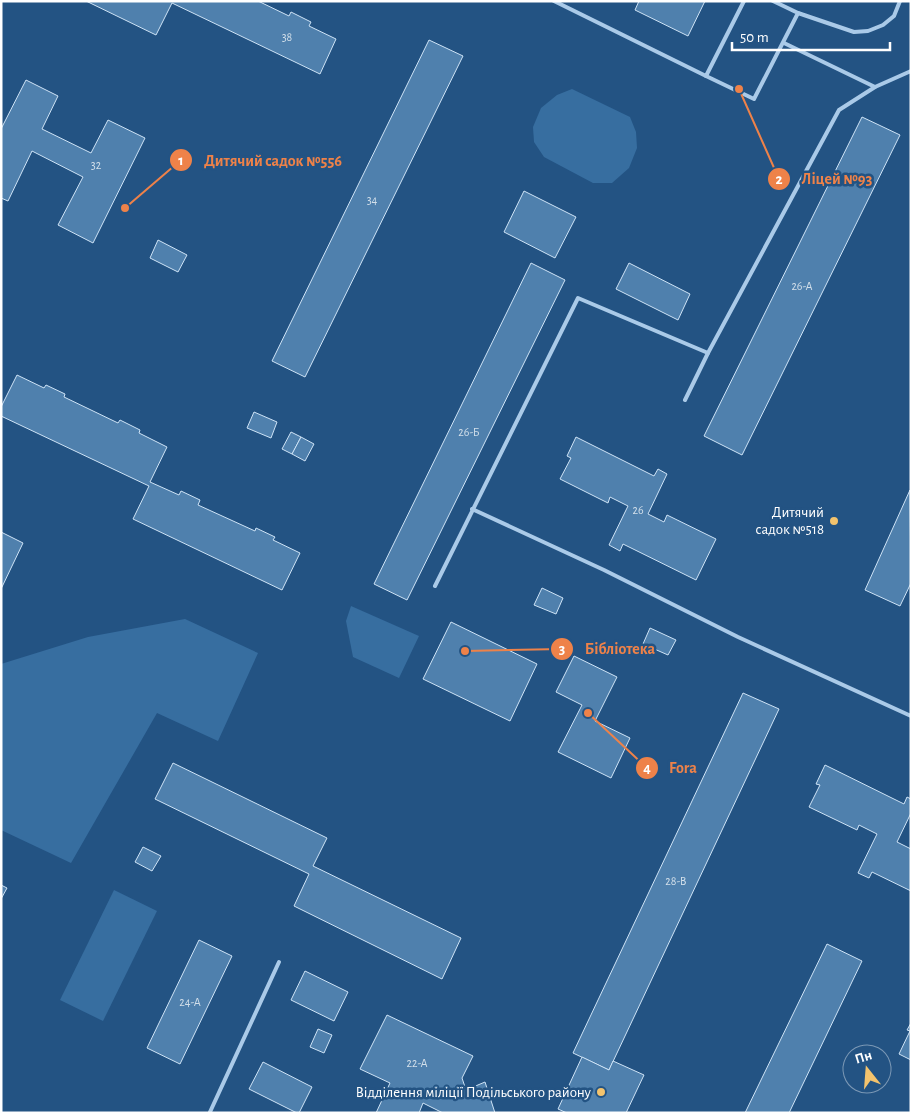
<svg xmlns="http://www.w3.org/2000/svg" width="912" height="1114" font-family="'Alegreya Sans',sans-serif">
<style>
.green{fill:#376ea0}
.building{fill:#4f80ad;stroke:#cee3f6}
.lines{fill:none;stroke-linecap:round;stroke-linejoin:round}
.lane{stroke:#aacae8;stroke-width:4}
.poi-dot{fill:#f3c36d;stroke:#235383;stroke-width:2}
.labels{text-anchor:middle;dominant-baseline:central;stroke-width:5;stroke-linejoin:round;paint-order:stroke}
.number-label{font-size:12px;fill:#d3dfea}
.poi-label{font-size:15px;fill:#fff;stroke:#235383;text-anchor:end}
.leader{fill:none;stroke:#ee8249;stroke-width:2}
.callout-dot{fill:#ee8249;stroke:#235383;stroke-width:2}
.mark-label{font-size:15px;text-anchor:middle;font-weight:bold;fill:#fff}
.callout-label{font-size:16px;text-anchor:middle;font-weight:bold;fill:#ee8249;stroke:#235383;stroke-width:5;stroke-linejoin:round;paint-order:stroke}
</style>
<rect width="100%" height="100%" fill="#235383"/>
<g class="green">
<path d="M572 89 630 117 636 132 637 148 629 168 612 183H593L544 157 534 142 533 127 541 108 557 95Z"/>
<path d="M351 606 419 636 399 678 353 657 346 621Z"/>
<path d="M185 619 258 653 218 741 157 713 71 863 1 830V664L88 637Z"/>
<path d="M114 890 157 911 103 1021 60 1000Z"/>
</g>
<g class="building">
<path d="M86 1H258L289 16 291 12 311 22 309 26 336 39 320 74 172 3 156 35Z"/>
<path d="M639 1H705L688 36 635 10Z"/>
<path d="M429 40 463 56 305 377 272 361Z"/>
<path d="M26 80 58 96 42 129 91 153 108 120 145 138 93 243 58 225 83 177 32 151 8 201 1 198V129Z"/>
<path d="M862 117 900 135 742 455 704 436Z"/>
<path d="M524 191 576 217 555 258 504 232Z"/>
<path d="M158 240 187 255 178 272 150 258Z"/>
<path d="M531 263 565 280 407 600 374 584Z"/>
<path d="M629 263 690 294 678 320 616 289Z"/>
<path d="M17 375 44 388 46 385 65 394 64 397 118 423 120 420 140 430 139 433 167 447 150 482 179 495 181 491 200 500 198 505 255 531 256 528 275 537 273 540 300 553 282 590 133 519 149 486 1 416V407Z"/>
<path d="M254 412 277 422 271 438 247 428Z"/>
<path d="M291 432 301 437 292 454 282 449Z"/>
<path d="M301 437 314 444 305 461 292 454Z"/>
<path d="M576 437 654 476 658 469 667 474 648 514 664 522 667 515 716 539 696 580 623 544 620 551 609 545 628 506 610 497 608 503 560 479 571 458 567 456Z"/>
<path d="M910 490 911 583 900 606 865 590Z"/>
<path d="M1 532 23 543 1 589Z"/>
<path d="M542 588 563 598 556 614 534 605Z"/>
<path d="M451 622 537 664 510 721 423 679Z"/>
<path d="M650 628 676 640 668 655 643 644Z"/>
<path d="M574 656 617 677 595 721 630 738 611 778 558 752 582 705 556 692Z"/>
<path d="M743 693 779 709 609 1070 573 1053Z"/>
<path d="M173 763 327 838 313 866 461 938 442 979 294 906 309 874 155 799Z"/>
<path d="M825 765 904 804 907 797 911 799V813L897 842 911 849V891L872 872 869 878 858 873 877 834 859 825 857 830 809 807 820 785 816 784Z"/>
<path d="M143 847 161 856 152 871 135 862Z"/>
<path d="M1 885 7 888 1 899Z"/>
<path d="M199 940 232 956 180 1064 147 1048Z"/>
<path d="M827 944 862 961 789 1113H745Z"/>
<path d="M305 971 348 992 334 1021 291 1000Z"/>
<path d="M387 1015 473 1056 462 1078 466 1090 485 1082 495 1113H443L423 1103 419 1113H376L390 1083 360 1069Z"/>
<path d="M911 1023V1060L899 1054 910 1031 907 1030Z"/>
<path d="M318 1029 332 1035 324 1053 310 1047Z"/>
<path d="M582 1057 609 1070 613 1061 644 1075 626 1113H567L558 1109Z"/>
<path d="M263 1062 312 1087 299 1113H297L249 1089Z"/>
</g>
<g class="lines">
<g class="lane">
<path d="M554 1 706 76 744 1"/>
<path d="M798 13 854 32 868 31 883 25 894 16 900 1"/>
<path d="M784 43 875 87"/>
<path d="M706 76 754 99 798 13 773 1"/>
<path d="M685 400 708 353 839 110 875 87 911 71"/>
<path d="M472 509 604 570 738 637 911 716"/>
<path d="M435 586 578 298 708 353"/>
<path d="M210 1112 279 962"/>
</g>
</g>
<g class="poi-dot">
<circle cx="834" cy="521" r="5"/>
<circle cx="601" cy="1092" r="5"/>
</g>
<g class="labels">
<g class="number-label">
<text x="287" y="37">38</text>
<text x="96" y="165">32</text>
<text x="372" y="200">34</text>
<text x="802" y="286">26-А</text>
<text x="469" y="432">26-Б</text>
<text x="638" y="510">26</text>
<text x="676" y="881">28-В</text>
<text x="190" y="1002">24-А</text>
<text x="417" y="1063">22-А</text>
</g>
<g class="poi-label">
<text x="824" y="512">Дитячий<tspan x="824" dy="17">садок №518</tspan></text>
<text x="591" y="1092">Відділення міліції Подільського району</text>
</g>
</g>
<path class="leader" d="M125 208L181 160M739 89L779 179M465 651L562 649M588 713L647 768"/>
<g class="callout-dot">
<circle cx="125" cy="208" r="5"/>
<circle cx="739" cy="89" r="5"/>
<circle cx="465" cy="651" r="5"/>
<circle cx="588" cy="713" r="5"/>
<circle cx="181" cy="160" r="12"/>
<circle cx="779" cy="179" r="12"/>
<circle cx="562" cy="649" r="12"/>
<circle cx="647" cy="768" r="12"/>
</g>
<g class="mark-label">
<text x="181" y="165">1</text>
<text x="779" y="184">2</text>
<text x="562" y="654">3</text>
<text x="647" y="773">4</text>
</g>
<g class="callout-label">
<text x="273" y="166">Дитячий садок №556</text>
<text x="837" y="184">Ліцей №93</text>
<text x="620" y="654">Бібліотека</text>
<text x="683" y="773">Fora</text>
</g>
<rect width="912" height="1114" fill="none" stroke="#ffffff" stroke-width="5"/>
<g transform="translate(867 1069) rotate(343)"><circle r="24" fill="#235383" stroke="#7b98b5"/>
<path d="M0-4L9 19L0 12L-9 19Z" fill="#f3c36d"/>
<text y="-8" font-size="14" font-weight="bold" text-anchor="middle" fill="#ffffff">Пн</text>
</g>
<path d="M732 42v8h158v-8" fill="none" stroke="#ffffff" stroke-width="2.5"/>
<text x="740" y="42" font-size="15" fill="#ffffff" stroke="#235383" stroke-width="4" paint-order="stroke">50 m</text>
</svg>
